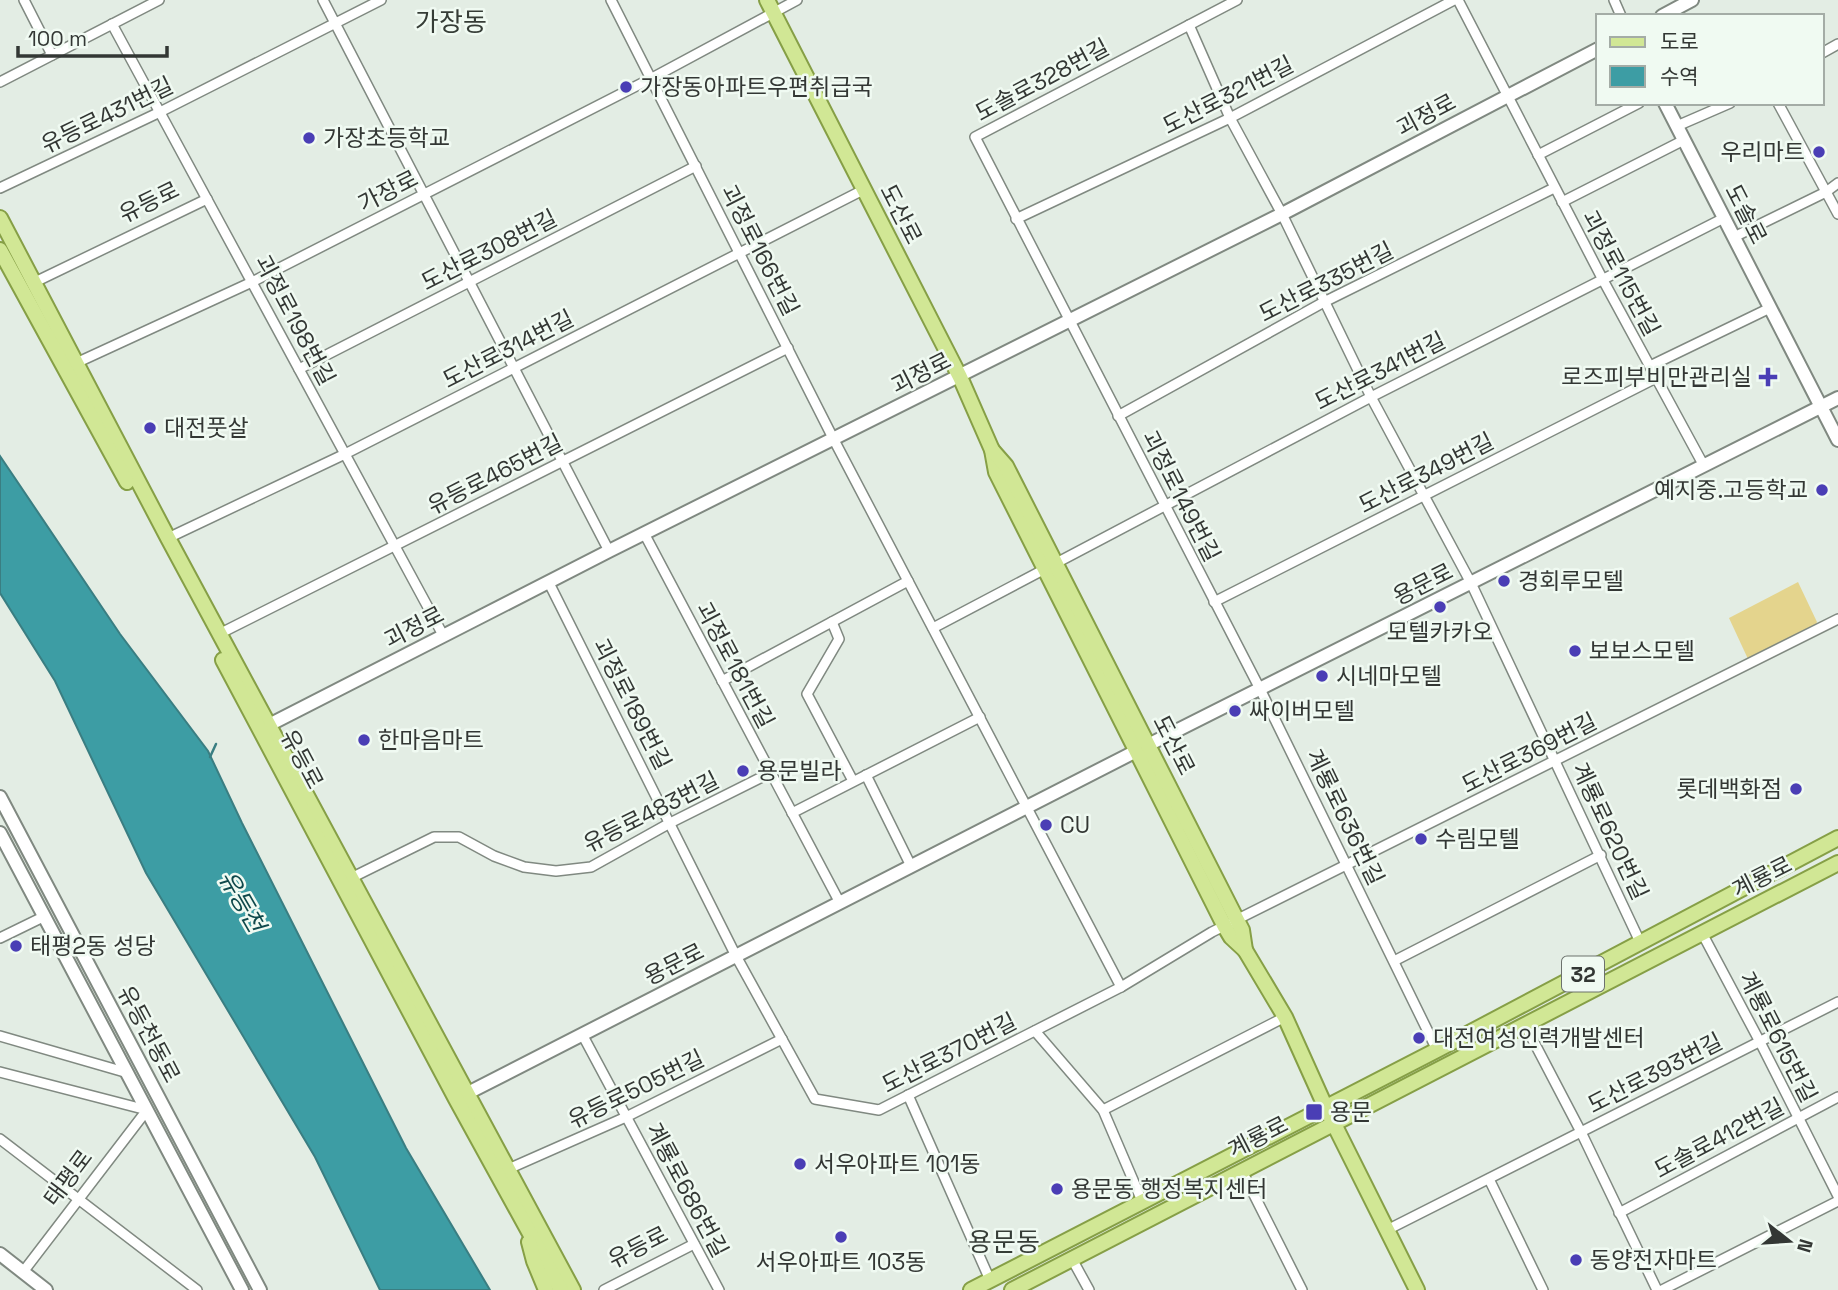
<svg xmlns="http://www.w3.org/2000/svg" width="1838" height="1290" font-family="'Space Grotesk','Noto Sans KR',sans-serif">
<style>
.green{fill:#e4d48d}
.water{fill:#3d9da4;stroke:#3a7e82;stroke-width:2}
.lines{fill:none;stroke-linecap:round;stroke-linejoin:round}
.stream{stroke:#3a7e82;stroke-width:2.5}
.street-casing{stroke:#808981;stroke-width:12}
.secondary-casing{stroke:#808981;stroke-width:16}
.primary-casing{stroke:#869f46;stroke-width:18}
.street{stroke:#fff;stroke-width:9}
.secondary{stroke:#fff;stroke-width:12}
.primary{stroke:#d1e795;stroke-width:14}
.poi-dot{fill:#4a3eb5;stroke:#f0faf2;stroke-width:2.5}
.labels{text-anchor:middle;dominant-baseline:central;stroke-width:5;stroke-linejoin:round;paint-order:stroke}
.shield{fill:#f0faf2;stroke:#6c726d;stroke-width:2}
.shield-label{font-size:21px;font-weight:bold;fill:#333734}
.street-label{font-size:23px;fill:#333734;stroke:#f0faf2}
.poi-label{font-size:23px;fill:#333734;stroke:#f0faf2;text-anchor:start}
.water-label{font-size:24px;font-style:italic;fill:#0e484b;stroke:#f0faf2}
.quarter-label{font-size:26px;fill:#363d37;stroke:#f0faf2}
</style>
<rect width="100%" height="100%" fill="#e3ede4"/>
<path class="green" d="M1798 582 1817 622 1812 634 1759 660 1748 659 1729 618Z"/>
<path class="water" d="M0 456 120 634 208 751 242 823 406 1148 490 1290H380L315 1157 146 873 55 681 0 593Z"/>
<g class="lines">
<path class="stream" d="M210 757 216 744"/>
<defs>
<g id="street">
<path d="M24 0 52 55"/>
<path d="M323 0 609 551"/>
<path d="M611 0 834 440 1121 987"/>
<path d="M1237 0 975 137 1260 689 1437 1050"/>
<path d="M1458 0 1603 280 1704 466"/>
<path d="M1614 0 1621 16"/>
<path d="M112 24 443 635"/>
<path d="M1189 25 1230 118 1282 214 1371 397 1471 583 1641 944"/>
<path d="M1822 53 1838 44"/>
<path d="M0 82 159 0"/>
<path d="M1778 103 1838 214"/>
<path d="M1677 126 1730 103"/>
<path d="M1538 155 1639 103"/>
<path d="M0 188 160 112 381 0"/>
<path d="M1562 202 1684 140"/>
<path d="M1016 219 1230 118 1454 0"/>
<path d="M1734 237 1826 192 1838 183"/>
<path d="M35 282 207 199"/>
<path d="M74 364 252 282 652 78 797 0"/>
<path d="M1650 366 1770 308"/>
<path d="M299 369 696 166"/>
<path d="M1118 416 1324 302 1554 188"/>
<path d="M645 535 840 903"/>
<path d="M168 538 345 454 863 190"/>
<path d="M549 583 736 956 815 1099 879 1110 1121 987 1212 932 1838 619"/>
<path d="M1214 602 1656 378"/>
<path d="M832 622 839 639 807 694 853 781"/>
<path d="M933 628 1371 397 1724 218"/>
<path d="M219 634 788 348"/>
<path d="M722 681 908 581"/>
<path d="M866 775 911 866"/>
<path d="M792 813 980 717"/>
<path d="M351 878 434 837H459L494 856 524 867 556 871 591 867 670 823 770 773"/>
<path d="M1702 933 1760 1042 1838 1196"/>
<path d="M0 938 43 917"/>
<path d="M1394 961 1601 855"/>
<path d="M1525 1025 1581 1132 1657 1290"/>
<path d="M1035 1031 1103 1110 1142 1201"/>
<path d="M582 1034 719 1290"/>
<path d="M0 1036 128 1073"/>
<path d="M0 1072 147 1110 23 1272"/>
<path d="M908 1095 990 1280"/>
<path d="M1103 1110 1285 1017"/>
<path d="M0 1139 197 1290"/>
<path d="M506 1170 626 1117 782 1039"/>
<path d="M1242 1171 1302 1290"/>
<path d="M1489 1179 1543 1290"/>
<path d="M1619 1213 1838 1097"/>
<path d="M1387 1230 1838 1002"/>
<path d="M1072 1259 1089 1290"/>
<path d="M604 1290 694 1244"/>
<path d="M1662 1290 1838 1201"/>
</g>
<g id="secondary">
<path d="M1662 16 1692 0"/>
<path d="M1665 103 1838 440"/>
<path d="M261 729 609 551 1282 214 1598 49"/>
<path d="M0 797 260 1290"/>
<path d="M0 833 242 1290"/>
<path d="M460 1097 1148 745 1838 398"/>
<path d="M0 1254 46 1290"/>
</g>
<g id="primary">
<path d="M767 0 960 377 992 450 996 472 1225 927 1231 937 1245 950 1285 1017 1325 1106 1417 1290"/>
<path d="M0 218 168 538 573 1290"/>
<path d="M0 250 127 482"/>
<path d="M992 450 1006 466 1242 930 1245 950"/>
<path d="M223 660 456 1099 561 1290"/>
<path d="M529 1242 534 1261 546 1290"/>
<path d="M971 1290 1437 1050 1838 838"/>
<path d="M1012 1290 1838 863"/>
</g>
</defs>
<use href="#street" class="street-casing"/>
<use href="#secondary" class="secondary-casing"/>
<use href="#primary" class="primary-casing"/>
<use href="#street" class="street"/>
<use href="#secondary" class="secondary"/>
<use href="#primary" class="primary"/>
</g>
<g class="poi-dot">
<circle cx="626" cy="87" r="7"/>
<circle cx="309" cy="138" r="7"/>
<circle cx="1819" cy="152" r="7"/>
<path d="M1764.5 366.5h7v7h7v7h-7v7h-7v-7h-7v-7h7z"/>
<circle cx="150" cy="428" r="7"/>
<circle cx="1822" cy="490" r="7"/>
<circle cx="1504" cy="581" r="7"/>
<circle cx="1440" cy="607" r="7"/>
<circle cx="1575" cy="651" r="7"/>
<circle cx="1322" cy="676" r="7"/>
<circle cx="1235" cy="711" r="7"/>
<circle cx="364" cy="740" r="7"/>
<circle cx="743" cy="771" r="7"/>
<circle cx="1796" cy="789" r="7"/>
<circle cx="1046" cy="825" r="7"/>
<circle cx="1421" cy="839" r="7"/>
<circle cx="16" cy="946" r="7"/>
<circle cx="1419" cy="1038" r="7"/>
<rect x="1305" y="1103" width="18" height="18" rx="3.5"/>
<circle cx="800" cy="1164" r="7"/>
<circle cx="1057" cy="1189" r="7"/>
<circle cx="841" cy="1237" r="7"/>
<circle cx="1576" cy="1260" r="7"/>
</g>
<g class="labels">
<rect class="shield" x="1562" y="956.5" width="42" height="35" rx="5"/>
<g class="shield-label">
<text x="1583" y="974">32</text>
</g>
<g class="street-label">
<text transform="translate(1042 80) rotate(-28)">도솔로328번길</text>
<text transform="translate(1228 95) rotate(-27)">도산로321번길</text>
<text transform="translate(107 115) rotate(-26)">유등로431번길</text>
<text transform="translate(1426 115) rotate(-28)">괴정로</text>
<text transform="translate(388 191) rotate(-27)">가장로</text>
<text transform="translate(149 202) rotate(-26)">유등로</text>
<text transform="translate(901 214) rotate(63)">도산로</text>
<text transform="translate(1746 214) rotate(63)">도솔로</text>
<text transform="translate(489 250) rotate(-27)">도산로308번길</text>
<text transform="translate(760 250) rotate(63)">괴정로166번길</text>
<text transform="translate(1621 273) rotate(62)">괴정로115번길</text>
<text transform="translate(1326 282) rotate(-27)">도산로335번길</text>
<text transform="translate(295 320) rotate(62)">괴정로198번길</text>
<text transform="translate(508 349) rotate(-27)">도산로314번길</text>
<text transform="translate(1380 371) rotate(-27)">도산로341번길</text>
<text transform="translate(921 373) rotate(-27)">괴정로</text>
<text transform="translate(1426 473) rotate(-27)">도산로349번길</text>
<text transform="translate(495 474) rotate(-27)">유등로465번길</text>
<text transform="translate(1181 496) rotate(63)">괴정로149번길</text>
<text transform="translate(1423 584) rotate(-27)">용문로</text>
<text transform="translate(414 627) rotate(-27)">괴정로</text>
<text transform="translate(735 665) rotate(62)">괴정로181번길</text>
<text transform="translate(632 704) rotate(63)">괴정로189번길</text>
<text transform="translate(1174 745) rotate(63)">도산로</text>
<text transform="translate(1529 753) rotate(-27)">도산로369번길</text>
<text transform="translate(302 759) rotate(62)">유등로</text>
<text transform="translate(651 812) rotate(-27)">유등로483번길</text>
<text transform="translate(1345 817) rotate(64)">계룡로636번길</text>
<text transform="translate(1610 831) rotate(65)">계룡로620번길</text>
<text transform="translate(1762 877) rotate(-27)">계룡로</text>
<text transform="translate(674 964) rotate(-27)">용문로</text>
<text transform="translate(149 1034) rotate(62)">유등천동로</text>
<text transform="translate(1778 1037) rotate(63)">계룡로615번길</text>
<text transform="translate(949 1053) rotate(-27)">도산로370번길</text>
<text transform="translate(1655 1073) rotate(-27)">도산로393번길</text>
<text transform="translate(636 1089) rotate(-26)">유등로505번길</text>
<text transform="translate(1258 1137) rotate(-27)">계룡로</text>
<text transform="translate(1719 1138) rotate(-28)">도솔로412번길</text>
<text transform="translate(68 1178) rotate(-53)">태평로</text>
<text transform="translate(687 1190) rotate(62)">계룡로686번길</text>
<text transform="translate(638 1247) rotate(-27)">유등로</text>
</g>
<g class="poi-label">
<text x="640" y="87">가장동아파트우편취급국</text>
<text x="323" y="138">가장초등학교</text>
<text x="1805" y="152" text-anchor="end">우리마트</text>
<text x="1752" y="377" text-anchor="end">로즈피부비만관리실</text>
<text x="164" y="428">대전풋살</text>
<text x="1808" y="490" text-anchor="end">예지중.고등학교</text>
<text x="1518" y="581">경회루모텔</text>
<text x="1440" y="632" text-anchor="middle">모텔카카오</text>
<text x="1589" y="651">보보스모텔</text>
<text x="1336" y="676">시네마모텔</text>
<text x="1249" y="711">싸이버모텔</text>
<text x="378" y="740">한마음마트</text>
<text x="757" y="771">용문빌라</text>
<text x="1782" y="789" text-anchor="end">롯데백화점</text>
<text x="1060" y="825">CU</text>
<text x="1435" y="839">수림모텔</text>
<text x="30" y="946">태평2동 성당</text>
<text x="1433" y="1038">대전여성인력개발센터</text>
<text x="1330" y="1112">용문</text>
<text x="814" y="1164">서우아파트 101동</text>
<text x="1071" y="1189">용문동 행정복지센터</text>
<text x="1590" y="1260">동양전자마트</text>
<text x="841" y="1262" text-anchor="middle">서우아파트 103동</text>
</g>
<g class="water-label">
<text transform="translate(242 901) rotate(60)">유등천</text>
</g>
<g class="quarter-label">
<text x="451" y="22">가장동</text>
<text x="1004" y="1242">용문동</text>
</g>
</g>
<rect x="1596" y="14" width="228" height="91" fill="#f0faf2" stroke="#a4aca6" stroke-width="2"/>
<rect x="1610" y="37" width="35" height="10" fill="#d1e795" stroke="#a4aca6" stroke-width="2"/>
<text x="1660" y="49" font-size="21" fill="#333734">도로</text>
<rect x="1610" y="66" width="35" height="21" fill="#3d9da4" stroke="#a4aca6" stroke-width="2"/>
<text x="1660" y="84" font-size="21" fill="#333734">수역</text>
<g transform="translate(1789 1241) rotate(107)" stroke="#f0faf2" stroke-width="5" paint-order="stroke">
<path d="M0-5L12 26L0 18L-12 26Z" fill="#333734"/>
<text y="-10" font-size="19" font-weight="bold" text-anchor="middle" fill="#333734">N</text>
</g>
<path d="M18 46v10h149v-10" fill="none" stroke="#333734" stroke-width="3.5"/>
<text x="28" y="46" font-size="21" fill="#333734" stroke="#f0faf2" stroke-width="5" paint-order="stroke">100 m</text>
</svg>
